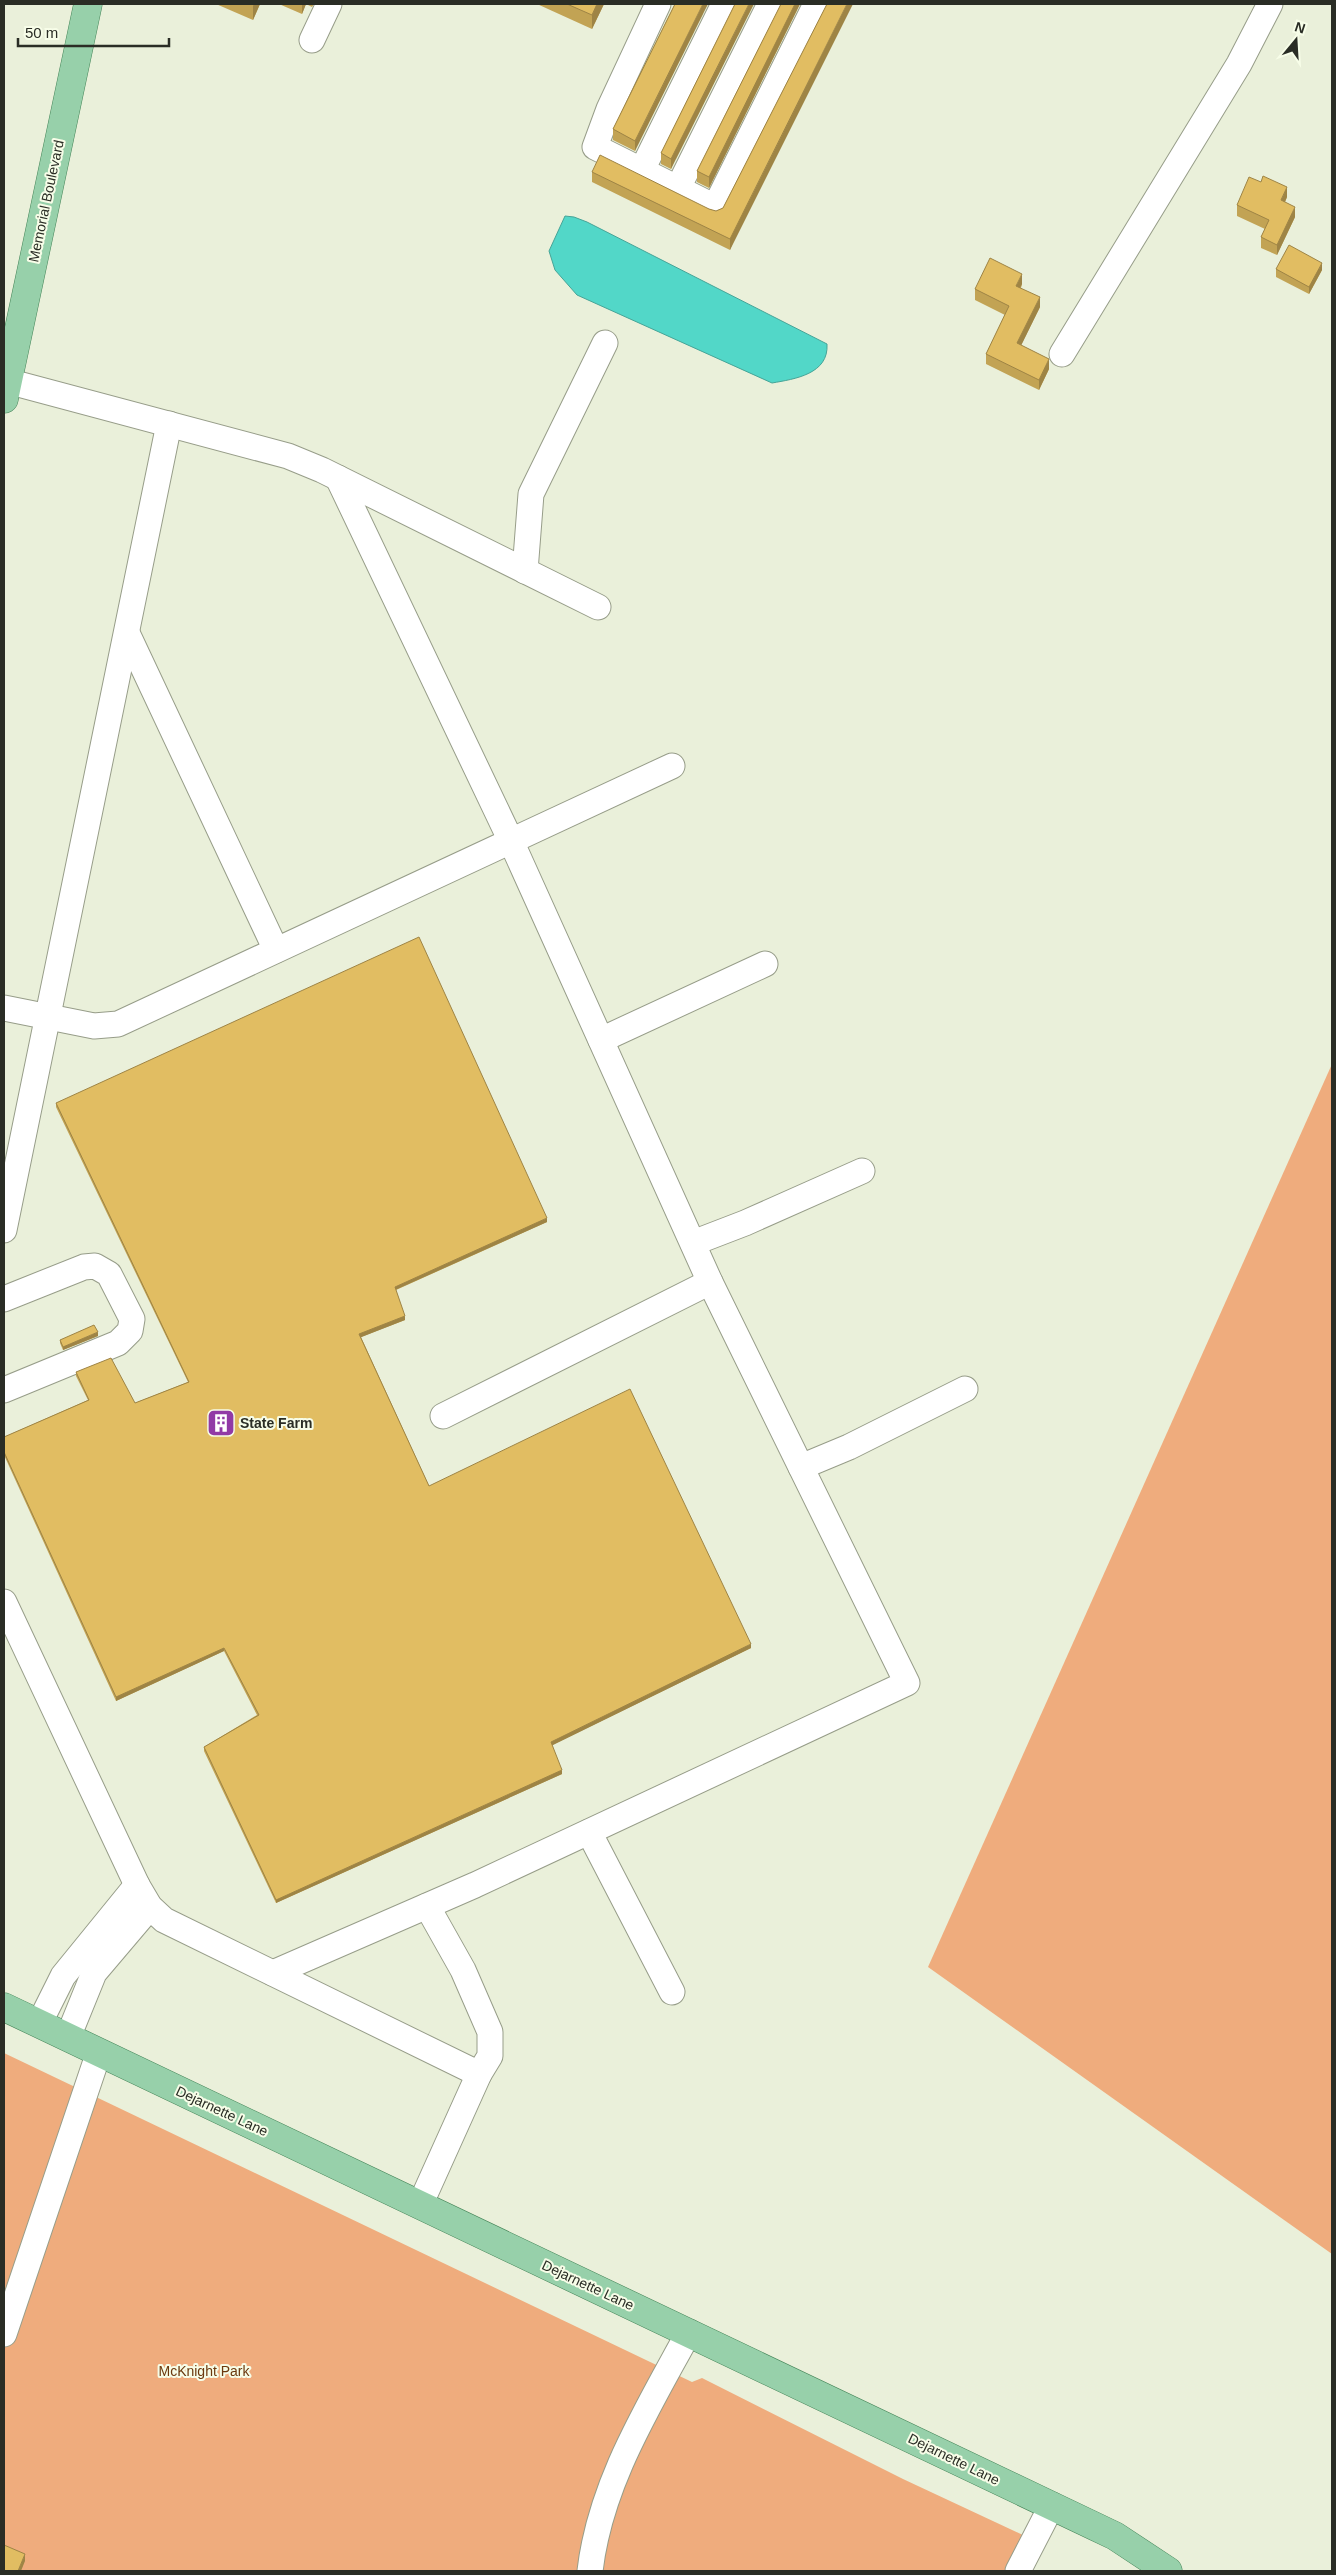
<svg xmlns="http://www.w3.org/2000/svg" width="1336" height="2575" font-family="Helvetica,sans-serif">
<style>
.green{fill:#efac7d}
.water{fill:#52d7c8;stroke:#46a497}
.lines{fill:none;stroke-linecap:round;stroke-linejoin:round}
.minor-casing{stroke:#979d89;stroke-width:27}
.major-casing{stroke:#448357;stroke-width:29}
.minor{stroke:#fff;stroke-width:25}
.major{stroke:#97d0aa;stroke-width:28}
.wall{fill:#c2a354}
.shaded-wall{fill:#9e8445}
.building{fill:#e1bd62;stroke:#9e8445}
.labels{text-anchor:middle;dominant-baseline:central;stroke-width:4;stroke-linejoin:round;paint-order:stroke}
.street-label{font-size:14px;fill:#2a2d25;stroke:#f7fde8}
.poi-label{font-size:14px;font-weight:bold;fill:#2a2d25;stroke:#f7fde8;text-anchor:start}
.park-label{font-size:14px;fill:#6b390e;stroke:#f7fde8}
</style>
<rect width="100%" height="100%" fill="#eaf0da"/>
<g class="green">
<path d="M1332 1064V2254L928 1967Z"/>
<path d="M4 2053 692 2382 702 2378 903 2479 1025 2536 1006 2571H4Z"/>
</g>
<path class="water" d="M565 216 574 217 587 222 827 344C829 374 795 379 772 383L577 295 555 270 549 251Z"/>
<g class="lines">
<defs>
<g id="minor">
<path d="M658 4 609 109 595 147 715 207 816 4"/>
<path d="M312 40 329 4"/>
<path d="M642 170 724 4"/>
<path d="M678 188 770 4"/>
<path d="M1062 354 1239 64 1270 4"/>
<path d="M7 381 288 456 322 470 598 607"/>
<path d="M525 571 531 494 605 343"/>
<path d="M127 633 276 950"/>
<path d="M4 1008 94 1026 118 1024 672 766"/>
<path d="M601 1040 765 964"/>
<path d="M4 1230 169 424"/>
<path d="M693 1243 745 1223 862 1171"/>
<path d="M4 1299 84 1267 95 1266 109 1274 132 1319 130 1331 118 1343 4 1390"/>
<path d="M443 1416 710 1282"/>
<path d="M801 1467 849 1447 965 1389"/>
<path d="M4 1602 137 1885 150 1907 164 1920 479 2074"/>
<path d="M589 1832 672 1992"/>
<path d="M273 1973 475 1885 907 1683 710 1282 511 841 338 478"/>
<path d="M39 2024 63 1976 137 1885"/>
<path d="M68 2037 94 1973 150 1907"/>
<path d="M420 2205 479 2074 490 2056V2032L463 1970 427 1906"/>
<path d="M4 2334 99 2052"/>
<path d="M590 2571C600 2484 648 2408 689 2332"/>
<path d="M1018 2571 1052 2505"/>
</g>
<g id="major">
<path d="M4 399 88 4"/>
<path d="M4 2007 1115 2536 1168 2571"/>
</g>
</defs>
<use href="#minor" class="minor-casing"/>
<use href="#major" class="major-casing"/>
<use href="#minor" class="minor"/>
<use href="#major" class="major"/>
</g>
<g class="wall">
<path d="M216 4H260L253 20Z"/>
<path d="M279 4H314L312 7 306 4 302 14Z"/>
<path d="M537 4H604L592 29Z"/>
<path d="M675 4 635 151 613 140V129Z"/>
<path d="M735 4 671 169 661 164V153Z"/>
<path d="M781 4H800L709 188 697 182V171Z"/>
<path d="M827 4 730 250 592 182V172L709 209 716 211 723 208Z"/>
<path d="M1287 197 1285 202 1295 217 1277 255 1261 248V237L1265 229 1237 216V205Z"/>
<path d="M1276 269 1322 270 1309 294 1276 277Z"/>
<path d="M1022 284 1021 288 1040 307 1021 345 1049 369 1039 390 986 364V354L1005 315 975 300V289Z"/>
<path d="M56 1103 547 1222 396 1290 405 1320 361 1337 429 1486 751 1648 552 1745 562 1774 276 1903 204 1751V1747L257 1715 224 1651 116 1701 4 1455V1437L88 1400 76 1376V1372L135 1403 188 1382 56 1107Z"/>
<path d="M98 1336 63 1350 60 1343V1340Z"/>
</g>
<g class="shaded-wall">
<path d="M254 4H260L253 20V6Z"/>
<path d="M302 4H306L302 14Z"/>
<path d="M597 4H604L592 29V15Z"/>
<path d="M703 4H708L635 151V141Z"/>
<path d="M749 4H754L671 169V159Z"/>
<path d="M795 4H800L709 188V177Z"/>
<path d="M847 4H853L730 250V239Z"/>
<path d="M1287 187V197L1281 211V200Z"/>
<path d="M1295 207V217L1277 255V245Z"/>
<path d="M1322 263V270L1309 294V287Z"/>
<path d="M1022 274V284L1016 296V286Z"/>
<path d="M1040 297V307L1017 354V343Z"/>
<path d="M1049 359V369L1039 390V380Z"/>
<path d="M547 1218V1222L395 1290V1287Z"/>
<path d="M405 1316V1320L359 1338V1334Z"/>
<path d="M98 1332V1336L63 1350V1347Z"/>
<path d="M751 1644V1648L551 1746V1742Z"/>
<path d="M224 1648V1651L116 1701V1697Z"/>
<path d="M562 1770V1774L276 1903V1900Z"/>
<path d="M25 2554V2561L21 2571H18Z"/>
</g>
<g class="building">
<path d="M567 4H597L592 15Z"/>
<path d="M675 4H703L635 141 613 129Z"/>
<path d="M735 4H749L671 159 661 153Z"/>
<path d="M781 4H795L709 177 697 171Z"/>
<path d="M827 4H847L730 239 592 172 600 155 709 209 716 211 723 208Z"/>
<path d="M1263 176 1287 187 1281 200 1295 207 1277 245 1261 237 1269 220 1237 205 1249 177 1261 182Z"/>
<path d="M1289 245 1322 263 1309 287 1276 269Z"/>
<path d="M990 258 1022 274 1016 286 1040 297 1017 343 1049 359 1039 380 986 354 1009 306 975 289Z"/>
<path d="M419 937 547 1218 395 1287 405 1316 359 1334 429 1486 630 1389 751 1644 551 1742 562 1770 276 1900 204 1747 259 1715 224 1648 116 1697 4 1452V1437L89 1400 76 1372 111 1358 135 1403 189 1382 56 1103Z"/>
<path d="M94 1325 98 1332 63 1347 60 1340Z"/>
<path d="M4 2545 25 2554 18 2571H4Z"/>
</g>
<defs>
<symbol id="building-square" viewBox="-11 -11 22 22"><rect x="-9" y="-9" width="18" height="18" rx="4" fill="#913aa6" stroke="#f7fde8"/><path d="M-4-6H4V6H1V3H-1V6H-4ZM-2.5-4.3h1.7v1.8h-1.7ZM.8-4.3h1.7v1.8H.8ZM-2.5-1h1.7V.8h-1.7ZM.8-1h1.7V.8H.8Z" fill="#fff"/></symbol>
</defs>
<g fill-rule="evenodd">
<use href="#building-square" x="205" y="1407" width="32" height="32"/>
</g>
<g class="labels">
<g class="street-label">
<text transform="translate(46 201) rotate(-78)">Memorial Boulevard</text>
<text transform="translate(222 2111) rotate(25)">Dejarnette Lane</text>
<text transform="translate(588 2285) rotate(25)">Dejarnette Lane</text>
<text transform="translate(954 2459) rotate(26)">Dejarnette Lane</text>
</g>
<g class="poi-label">
<text x="240" y="1423">State Farm</text>
</g>
<g class="park-label">
<text x="204" y="2371">McKnight Park</text>
</g>
</g>
<rect width="1336" height="2575" fill="none" stroke="#2a2d25" stroke-width="10"/>
<g transform="translate(1296 40) rotate(18)" stroke="#f7fde8" stroke-width="4" paint-order="stroke">
<path d="M0-4L9 19L0 12L-9 19Z" fill="#2a2d25"/>
<text y="-8" font-size="14" font-weight="bold" text-anchor="middle" fill="#2a2d25">N</text>
</g>
<path d="M18 38v8h151v-8" fill="none" stroke="#2a2d25" stroke-width="2.5"/>
<text x="25" y="38" font-size="15" fill="#2a2d25" stroke="#f7fde8" stroke-width="4" paint-order="stroke">50 m</text>
</svg>
